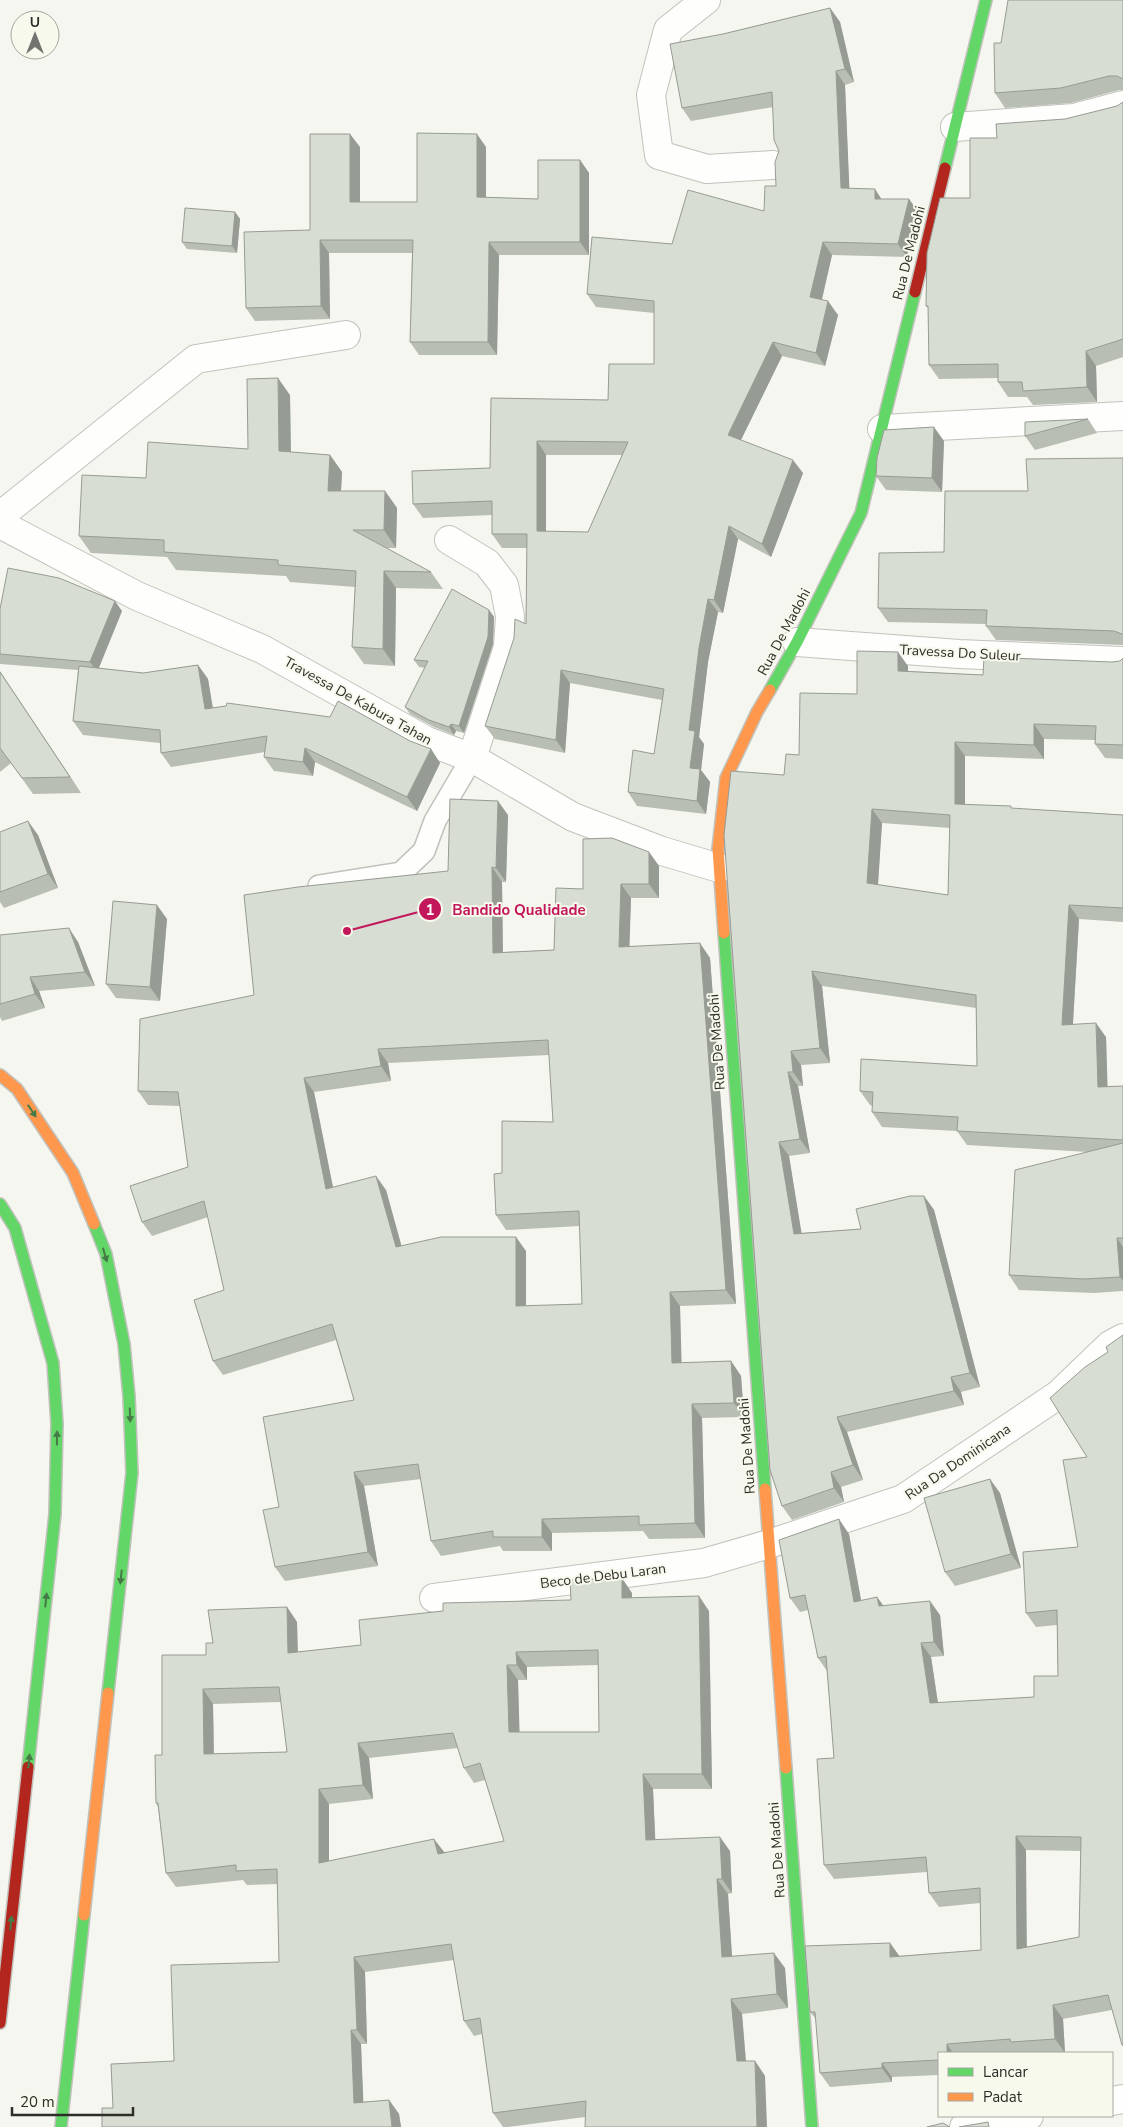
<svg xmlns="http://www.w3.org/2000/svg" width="1123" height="2127" font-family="'Nunito Sans',sans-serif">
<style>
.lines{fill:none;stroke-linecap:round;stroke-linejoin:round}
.lane-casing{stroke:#c2c2bd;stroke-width:24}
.street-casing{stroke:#c2c2bd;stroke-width:30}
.fast-casing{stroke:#c2c2bd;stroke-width:14}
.slow-casing{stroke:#c2c2bd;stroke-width:14}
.jam-casing{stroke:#c2c2bd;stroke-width:14}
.lane{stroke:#fefefd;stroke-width:21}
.street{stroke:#fefefd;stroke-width:28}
.fast{stroke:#63d668;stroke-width:11}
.slow{stroke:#ff974d;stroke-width:11}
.jam{stroke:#b3261e;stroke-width:11}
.wall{fill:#b9beb5;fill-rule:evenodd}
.shaded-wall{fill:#969b93}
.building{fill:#d7ddd2;stroke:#969b93;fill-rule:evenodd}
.oneway{fill:#457945}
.labels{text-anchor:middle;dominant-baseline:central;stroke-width:4;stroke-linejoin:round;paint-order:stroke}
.street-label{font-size:14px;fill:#2d2d29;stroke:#f8f9ed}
.leader{fill:none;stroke:#c2185b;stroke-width:2}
.callout-dot{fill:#c2185b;stroke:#f8f9ed;stroke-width:2}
.mark-label{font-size:15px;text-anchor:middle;font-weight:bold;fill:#fff}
.callout-label{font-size:15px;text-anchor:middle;font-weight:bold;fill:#c2185b;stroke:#f8f9ed;stroke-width:4;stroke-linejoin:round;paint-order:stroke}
</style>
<rect width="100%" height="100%" fill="#f6f6f0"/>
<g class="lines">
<defs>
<path id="lane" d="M319 886 401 873 424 851 435 821 472 758"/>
<g id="street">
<path d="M706 0 668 30 651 95 659 155 707 169 773 165"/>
<path d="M955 127 1074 118 1123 105"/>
<path d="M882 429 1123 416"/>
<path d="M0 516 196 359 346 335"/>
<path d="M0 524 137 596 262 649 427 741 472 758 573 817 662 851 719 868"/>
<path d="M449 540 487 563 504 585 510 616 508 647 472 758"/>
<path d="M797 642 959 654 1123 661"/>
<path d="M434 1598 704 1563 769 1544 903 1499 1058 1395 1110 1345 1123 1338"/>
<path d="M1112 2101 1123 2099"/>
<path d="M964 2127 1029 2116"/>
</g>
<g id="fast">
<path d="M945 168 986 0"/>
<path d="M770 690 797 642 861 513 915 292"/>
<path d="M724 933 765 1489"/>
<path d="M0 1204 15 1228 53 1363 57 1424 55 1514 28 1767"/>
<path d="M94 1224 106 1254 124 1344 129 1396 132 1473 108 1693"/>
<path d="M786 1768 812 2127"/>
<path d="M61 2127 84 1915"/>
</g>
<g id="slow">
<path d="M724 933 718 849 726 778 757 712 770 690"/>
<path d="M0 1075 17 1089 73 1173 94 1224"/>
<path d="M765 1489 786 1768"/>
<path d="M84 1915 108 1693"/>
</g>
<g id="jam">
<path d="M915 292 945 168"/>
<path d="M0 2023 28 1767"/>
</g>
</defs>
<use href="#lane" class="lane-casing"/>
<use href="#street" class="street-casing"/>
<use href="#fast" class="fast-casing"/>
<use href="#slow" class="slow-casing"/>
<use href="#jam" class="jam-casing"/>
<use href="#lane" class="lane"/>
<use href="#street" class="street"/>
<use href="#fast" class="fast"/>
<use href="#slow" class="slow"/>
<use href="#jam" class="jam"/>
</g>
<g class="wall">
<path d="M1123 0V90H1119L1071 103 1005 108 995 93Z"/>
<path d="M830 8 840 22 854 82 845 85 849 188 881 199H909L918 212 907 257 832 255 822 300 838 315 825 366 782 356 741 440 803 473 771 557 738 539 723 613 718 612 708 662 699 737 704 744 701 770 710 782 706 814 637 806 628 792 654 754 662 700 570 683 565 753 495 739 485 726 526 624 527 548H502L492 534V515L423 518 413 504 490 468 608 400 654 364V313L596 307 587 294 672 244 764 211 776 186 779 151 773 107 691 121 682 108 723 34ZM546 455H622L588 532H546Z"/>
<path d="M1123 102V357L1096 366 1097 402 1033 405 1027 397H1008L998 382V378L939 379 929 365 928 308 926 306 970 198 997 138 1117 106Z"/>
<path d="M360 147V202H417L486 147V197L538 199 580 160 589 173V255H499L497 355H419L410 342 412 253H329L330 319 255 321 246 308 310 230Z"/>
<path d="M235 212 240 219 237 253 187 249 182 242Z"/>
<path d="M290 395 291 452 330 455 342 472 341 491H385L397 508 396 548H385L431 572 443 589 396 588 395 666 364 664 352 647 355 587 290 582 286 576 176 570 167 557 91 553 79 536 146 478 248 449Z"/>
<path d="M1088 419 1097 433 1035 450 1025 436Z"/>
<path d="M944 441 942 492 886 490 876 476Z"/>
<path d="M1123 458V645L996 640 986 626V624L888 622 878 608 944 552 1028 491Z"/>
<path d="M0 609 122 611 99 668 143 673 198 665 208 679 213 708 410 741 431 749 440 763 417 811 315 762 313 776 274 771 264 757 265 752 171 767 161 753 160 743 83 735 73 721 78 670 0 664Z"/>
<path d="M489 610 494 617 493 644 464 733 456 731 454 735 434 727 410 714 405 707 425 668 419 667 414 660Z"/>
<path d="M1123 658V759L1105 758 1095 744V740L1044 739V759L965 756V805L1013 809 1123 815V922L1079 919 1073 1024 1106 1037 1107 1087 1123 1086V1291L1094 1293 1019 1290 1009 1275 1088 1152 967 1145 957 1131 882 1127 872 1112 873 1106 870 1105 860 1091 977 1066 976 1008 822 986 830 1063 801 1065 803 1086H798L810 1153 789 1156 801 1233 861 1229 924 1196 934 1210 980 1387 961 1392 964 1405 847 1432 863 1480 841 1487 844 1502 792 1520 782 1506 770 1470 784 775 799 755 857 694 908 666V671L983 675 1112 662 1120 661ZM882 823 950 828 948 895 878 885Z"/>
<path d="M0 671 81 793 33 794 11 763 0 772Z"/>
<path d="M508 815 506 882H502L503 952 554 950 583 889 649 852 659 866V898H631L629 946 710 958 736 1304 680 1306 681 1363 731 1361 741 1376 744 1417 702 1418 705 1538 649 1539 643 1531 552 1533V1551H503L500 1546 441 1556 431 1541 421 1479 364 1486 378 1566 285 1581 275 1567 279 1507 354 1400 336 1340 223 1375 213 1361 224 1290 208 1217 152 1236 142 1222 188 1167 180 1106 148 1105 138 1091 254 995 448 871ZM549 1055 553 1122 502 1173 496 1215 506 1230 580 1226 582 1304 526 1306V1251L401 1246 386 1190 333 1187 314 1092 391 1081 388 1063Z"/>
<path d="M0 832 38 835 58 888 4 908 0 902Z"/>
<path d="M167 919 160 1001 116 998 106 984Z"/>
<path d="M0 935 78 942 95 986 39 991 45 1008 2 1021 0 1017Z"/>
<path d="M1123 1335V2047L1112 2010 1063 2019 1065 2053H939V2075L892 2077V2082L830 2087 820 2073 816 2019 810 2012 890 1943 899 1956 981 1950 980 1903 939 1907 929 1893 927 1872 834 1879 824 1865 834 1758 827 1671 818 1658 808 1610 800 1612 790 1598 849 1534 861 1601 877 1597 883 1605 940 1615 944 1656 931 1657 938 1703 1034 1697 1058 1676 1057 1625 1036 1627 1026 1613 1078 1547 1087 1457 1108 1352ZM1026 1850 1081 1851 1079 1937 1026 1947Z"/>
<path d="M1000 1493 1021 1568 955 1586 945 1572Z"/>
<path d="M632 1593V1598L709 1611 712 1789H653L655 1840 730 1851 732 1893 728 1894 732 1957 785 1968 788 2008 742 2014 746 2061H755L765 2076 585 2117 508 2127H503L493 2113 482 2034 474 2036 464 2021 454 1960 365 1972 367 2044H361L363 2102 389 2100 399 2114 401 2127H102L113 2108 174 2061 279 1962 278 1884 247 1885 243 1880 176 1887 166 1873 158 1807 156 1803 162 1755 206 1655 213 1643 287 1607 297 1622 298 1652 361 1645 571 1600ZM598 1665 599 1732H519L518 1680H527V1667ZM281 1702 287 1752 214 1754 213 1704ZM458 1748 464 1768 474 1783 485 1780 504 1841 444 1853 329 1861V1804L373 1799 369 1758Z"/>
</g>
<g class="shaded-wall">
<path d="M830 8 840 22 854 82 845 69Z"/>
<path d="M836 71 845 85 850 202 841 188Z"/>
<path d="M350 134 360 147V215L350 202Z"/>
<path d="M477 134 486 147V210L477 197Z"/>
<path d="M580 160 589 173V255L580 242Z"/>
<path d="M875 189 884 203 875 199Z"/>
<path d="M909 199 918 212 907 257 898 244Z"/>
<path d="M235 212 240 219 237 253 232 246Z"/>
<path d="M320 240 329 253 330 319 321 306Z"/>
<path d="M489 242 499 255 497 355 488 342Z"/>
<path d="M823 242 832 255 819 311 810 297Z"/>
<path d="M828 301 838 315 825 366 816 353Z"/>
<path d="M773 342 782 356 737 448 728 435Z"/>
<path d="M1086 351 1096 366 1097 402 1087 387Z"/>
<path d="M278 378 290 395 291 469 279 451Z"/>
<path d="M934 427 944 441 942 492 932 478Z"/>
<path d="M537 441 546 455V545L537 531Z"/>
<path d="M330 455 342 472 340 508 328 491Z"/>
<path d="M793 460 803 473 771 557 762 544Z"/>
<path d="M385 491 397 508 396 548 384 530Z"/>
<path d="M729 526 738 539 723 613 714 600Z"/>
<path d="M384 571 396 588 395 666 383 649Z"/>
<path d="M708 599 718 612 708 662 699 737 704 744 701 770 710 782 706 814 697 801 690 768 689 730 699 648Z"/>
<path d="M115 601 122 611 97 672 90 662Z"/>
<path d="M489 610 494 617 493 644 464 733 459 726Z"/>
<path d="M898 652 908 666V685L898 671Z"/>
<path d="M198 665 208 679 215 723 205 709Z"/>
<path d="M561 670 570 683 565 753 556 740Z"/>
<path d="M0 671 81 793 70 777Z"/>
<path d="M451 724 456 731 454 735 449 727Z"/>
<path d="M1034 724 1044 739V759L1034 745Z"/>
<path d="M955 742 965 756V819L955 804Z"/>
<path d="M305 748 315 762 313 776 303 762Z"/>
<path d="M431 749 440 763 417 811 407 797Z"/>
<path d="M498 801 508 815 506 882 496 868Z"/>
<path d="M872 809 882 823 877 898 867 883Z"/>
<path d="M28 821 38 835 58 888 48 874Z"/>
<path d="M649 852 659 866V898L649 884Z"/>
<path d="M492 867 502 882 503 967 493 953Z"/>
<path d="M621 884 631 898 629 961 619 947Z"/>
<path d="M157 905 167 919 160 1001 150 987Z"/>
<path d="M1069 905 1079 919 1072 1039 1062 1025Z"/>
<path d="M69 928 78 942 95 986 85 972Z"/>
<path d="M700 943 710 958 736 1304 726 1290Z"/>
<path d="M812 971 822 986 830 1063 820 1048Z"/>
<path d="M30 977 39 991 45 1008 35 994Z"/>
<path d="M1096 1023 1106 1037 1108 1101 1098 1087Z"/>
<path d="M378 1049 388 1063 391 1081 381 1066Z"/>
<path d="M791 1051 801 1065 803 1086 793 1072Z"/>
<path d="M788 1072 798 1086 810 1153 800 1139Z"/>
<path d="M304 1078 314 1092 336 1203 326 1189Z"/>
<path d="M779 1142 789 1156 804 1248 794 1234Z"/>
<path d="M376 1176 386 1190 406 1262 396 1247Z"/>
<path d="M924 1196 934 1210 980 1387 970 1373Z"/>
<path d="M516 1237 526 1251V1321L516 1306Z"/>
<path d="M1117 1238 1123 1247V1281L1120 1277Z"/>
<path d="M670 1292 680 1306 682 1377 672 1363Z"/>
<path d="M731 1361 741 1376 744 1417 734 1403Z"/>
<path d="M951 1377 961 1392 964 1405 954 1391Z"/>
<path d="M692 1404 702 1418 705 1538 695 1523Z"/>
<path d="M837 1417 847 1432 863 1480 853 1465Z"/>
<path d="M354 1472 364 1486 378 1566 368 1552Z"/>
<path d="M831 1472 841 1487 844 1502 834 1488Z"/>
<path d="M990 1479 1000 1493 1021 1568 1011 1554Z"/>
<path d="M542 1519 552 1533V1551L542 1537Z"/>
<path d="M839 1519 849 1534 864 1616 854 1602Z"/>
<path d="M622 1578 632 1593V1613L622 1598Z"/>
<path d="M699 1596 709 1611 712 1789 702 1774Z"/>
<path d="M877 1597 887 1611 879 1606Z"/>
<path d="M930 1601 940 1615 944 1656 934 1642Z"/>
<path d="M287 1607 297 1622 298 1667 288 1653Z"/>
<path d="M921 1643 931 1657 940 1717 930 1703Z"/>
<path d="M516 1652 527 1667V1680L517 1665Z"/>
<path d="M507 1665 518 1680 520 1747 509 1732Z"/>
<path d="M203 1689 213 1704 214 1769 204 1754Z"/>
<path d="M358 1743 369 1758 373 1799 363 1785Z"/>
<path d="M643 1774 653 1789 656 1855 646 1840Z"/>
<path d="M319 1789 329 1804V1878L319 1863Z"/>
<path d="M1016 1836 1026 1850 1027 1963 1017 1949Z"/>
<path d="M720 1837 730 1851 732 1893 722 1879Z"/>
<path d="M434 1839 445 1853 438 1854Z"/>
<path d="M717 1879 728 1894 733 1972 722 1957Z"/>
<path d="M890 1943 900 1957H890Z"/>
<path d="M774 1953 785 1968 788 2008 777 1994Z"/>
<path d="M354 1957 365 1972 367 2044 357 2030Z"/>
<path d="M731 1999 742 2014 747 2076 737 2061Z"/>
<path d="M1053 2005 1063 2019 1065 2053 1055 2039Z"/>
<path d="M351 2030 361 2044 364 2118 354 2103Z"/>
<path d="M947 2044 953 2053H947Z"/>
<path d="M755 2061 765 2076 767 2127H757Z"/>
<path d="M882 2063 892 2077V2082L882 2068Z"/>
<path d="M389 2100 399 2114 401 2127H392Z"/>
</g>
<g class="building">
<path d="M1008 0H1123V79L1117 76H1109L1061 88 995 93 994 43H1001Z"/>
<path d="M830 8 845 69 836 71 841 188 875 189V199H909L898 244 823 242 810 297 828 301 816 353 773 342 728 435 793 460 762 544 729 526 714 600 708 599 699 648 689 730 695 731 690 768 700 769 697 801 628 792 633 750 654 754 664 689 561 670 556 740 485 726 514 638 515 619 526 624 527 534H492V501L413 504 412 471 490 468 491 398 608 400 609 364H654V301L587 294 592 237 672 244 688 190 764 211 765 186H776L775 162 779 151 774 140 772 92 682 108 670 44 723 34ZM537 441 628 442 588 532 537 531Z"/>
<path d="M1123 102V339L1086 351 1087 387 1023 391 1022 382H998V364L929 365 928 306H926L927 253 940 198H970V138H997L996 124 1065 119 1117 106Z"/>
<path d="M417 133 477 134V197L538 199V160H580V242H489L488 342H410L413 240H320L321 306 246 308 244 232 310 230V134H350V202H417Z"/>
<path d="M185 208 235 212 232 246 182 242Z"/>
<path d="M278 378 279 451 330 455 328 491H385L384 530H353L431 572 384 571 383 649 352 647 356 571 278 565V560L164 552V540L79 536 82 475 146 478 148 442 248 449 247 379Z"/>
<path d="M1088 419 1025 436V422Z"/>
<path d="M934 427 932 478 876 476 877 458 884 430Z"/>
<path d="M1123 458V635L1122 634 1114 631 986 626 987 610 878 608 879 553 944 552 945 491H1028L1026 459Z"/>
<path d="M8 568 59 578 115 601 90 662 0 654V609Z"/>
<path d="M452 589 489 610 488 637 459 726 451 724 449 727 429 720 405 707 428 661 414 660Z"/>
<path d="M857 651 898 652V671L983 675 984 657 1112 662 1120 661 1123 658V745L1095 744 1096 726 1034 724V745L955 742V804L1011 806V808L1123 815V908L1069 905 1062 1025 1096 1023 1098 1087 1123 1086V1140L957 1131 958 1117 872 1112 873 1092 860 1091 861 1059 977 1066 976 995 812 971 820 1048 791 1051 793 1072H788L800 1139 779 1142 794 1234 861 1229 856 1209 910 1196H924L970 1373 951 1377 954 1391 837 1417 853 1465 831 1472 834 1488 782 1506 770 1470 724 835 731 771 784 775 786 754 799 755 800 693 857 694ZM872 809 950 815 948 895 867 883Z"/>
<path d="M198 665 205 709 226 706 227 703 330 717 338 701 410 741 431 749 407 797 305 748 303 762 264 757 267 736 161 753 160 730 73 721 79 666 143 673Z"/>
<path d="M0 672 70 777 22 778 0 748Z"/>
<path d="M450 799 498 801 496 868 492 867 493 953 554 950 556 888 583 889V839L612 838 649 852V884H621L619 947 700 943 726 1290 670 1292 672 1363 731 1361 734 1403 692 1404 695 1523 639 1525V1516L542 1519V1537H493V1531L431 1541 418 1464 354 1472 368 1552 275 1567 263 1510 279 1507 263 1417 354 1400 332 1324 213 1361 194 1300 224 1290 204 1201 142 1222 130 1186 188 1167 178 1092 138 1091 140 1019 254 995 244 895 298 887 448 871ZM548 1040 553 1122 502 1121V1173L494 1174 496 1215 579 1211 582 1304 516 1306V1237H441L396 1247 376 1176 326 1189 304 1078 381 1066 378 1049Z"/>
<path d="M28 821 48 874 0 892V832Z"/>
<path d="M113 901 157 905 150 987 106 984Z"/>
<path d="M69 928 85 972 30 977 35 994 0 1004V935Z"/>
<path d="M1123 1143V1238H1117L1120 1277 1084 1279 1009 1275 1015 1170Z"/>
<path d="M1123 1335V2045H1122L1108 1995 1053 2005 1055 2039 1011 2042 1010 2039 947 2044V2053H939V2060L882 2063V2068L820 2073 815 2012H810L805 1946 890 1943V1957L981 1950 980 1888 929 1893 926 1857 824 1865 817 1759 834 1758 826 1656 818 1658 805 1595 790 1598 779 1540 839 1519 854 1602 877 1597 879 1606 930 1601 934 1642 921 1643 930 1703 1034 1697V1676H1058L1057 1610 1026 1613 1023 1552 1078 1547 1063 1460 1087 1457 1050 1398 1085 1367 1108 1352 1106 1347ZM1016 1836 1081 1837 1079 1937 1017 1949Z"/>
<path d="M990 1479 1011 1554 945 1572 924 1498Z"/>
<path d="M622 1578V1598L699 1596 702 1774H643L646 1840 720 1837 722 1879H717L722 1957 774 1953 777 1994 731 1999 737 2061H755L757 2127H585L586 2101 493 2113 480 2018 464 2021 451 1944 354 1957 357 2030H351L354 2103 389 2100 392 2127H102V2108H113L111 2064 174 2061 171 1965 279 1962 277 1869 236 1871V1865L166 1873 158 1803H156L155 1755H162V1655H206V1643H213L208 1610 287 1607 288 1653 361 1645 359 1620 443 1611V1603L571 1600 570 1580ZM598 1650 599 1732H509L507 1665H517L516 1652ZM279 1687 287 1752 204 1754 203 1689ZM453 1733 464 1768 480 1763 504 1841 438 1854 434 1839 319 1863V1789L363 1785 358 1743Z"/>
<path d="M988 2122 989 2127H959Z"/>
<path d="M943 2123 950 2127H927Z"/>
</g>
<defs><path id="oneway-solid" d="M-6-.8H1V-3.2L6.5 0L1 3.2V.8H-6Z" transform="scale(1.25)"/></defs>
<g class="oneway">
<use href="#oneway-solid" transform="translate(32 1111) rotate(56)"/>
<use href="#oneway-solid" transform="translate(105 1255) rotate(74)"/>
<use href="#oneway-solid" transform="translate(130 1415) rotate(88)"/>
<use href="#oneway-solid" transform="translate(57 1438) rotate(-89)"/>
<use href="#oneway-solid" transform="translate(121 1577) rotate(96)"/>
<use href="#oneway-solid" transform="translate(46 1600) rotate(-84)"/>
<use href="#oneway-solid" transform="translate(29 1761) rotate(-84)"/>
<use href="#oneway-solid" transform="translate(11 1923) rotate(-84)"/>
</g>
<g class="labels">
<g class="street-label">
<text transform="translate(909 253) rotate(-76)">Rua De Madohi</text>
<text transform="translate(784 632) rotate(-62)">Rua De Madohi</text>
<text transform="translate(960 653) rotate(3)">Travessa Do Suleur</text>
<text transform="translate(358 701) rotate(29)">Travessa De Kabura Tahan</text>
<text transform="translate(717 1042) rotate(-94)">Rua De Madohi</text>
<text transform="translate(747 1446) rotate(-94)">Rua De Madohi</text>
<text transform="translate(958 1462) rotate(-34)">Rua Da Dominicana</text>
<text transform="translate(603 1576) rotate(-7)">Beco de Debu Laran</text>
<text transform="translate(777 1850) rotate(-94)">Rua De Madohi</text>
</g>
</g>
<path class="leader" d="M347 931L430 909"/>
<g class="callout-dot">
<circle cx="347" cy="931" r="5"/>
<circle cx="430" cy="909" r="12"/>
</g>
<g class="mark-label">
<text x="430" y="915">1</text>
</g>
<g class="callout-label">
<text x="519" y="915">Bandido Qualidade</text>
</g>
<rect x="938" y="2052" width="175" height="65" fill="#f8f9ed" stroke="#a7a79f"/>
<rect x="948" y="2068" width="25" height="8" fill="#63d668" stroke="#a7a79f"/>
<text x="983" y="2077" font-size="15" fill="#2d2d29">Lancar</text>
<rect x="948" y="2093" width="25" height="8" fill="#ff974d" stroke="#a7a79f"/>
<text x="983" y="2102" font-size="15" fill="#2d2d29">Padat</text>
<g transform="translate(35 35)"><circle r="24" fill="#f8f9ed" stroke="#a7a79f"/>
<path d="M0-4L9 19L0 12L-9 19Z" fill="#73736f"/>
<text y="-8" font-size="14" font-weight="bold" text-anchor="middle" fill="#2d2d29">U</text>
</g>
<path d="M12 2107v8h121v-8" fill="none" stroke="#2d2d29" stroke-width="2.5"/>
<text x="20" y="2107" font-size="15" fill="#2d2d29" stroke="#f8f9ed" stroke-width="4" paint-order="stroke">20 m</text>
</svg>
